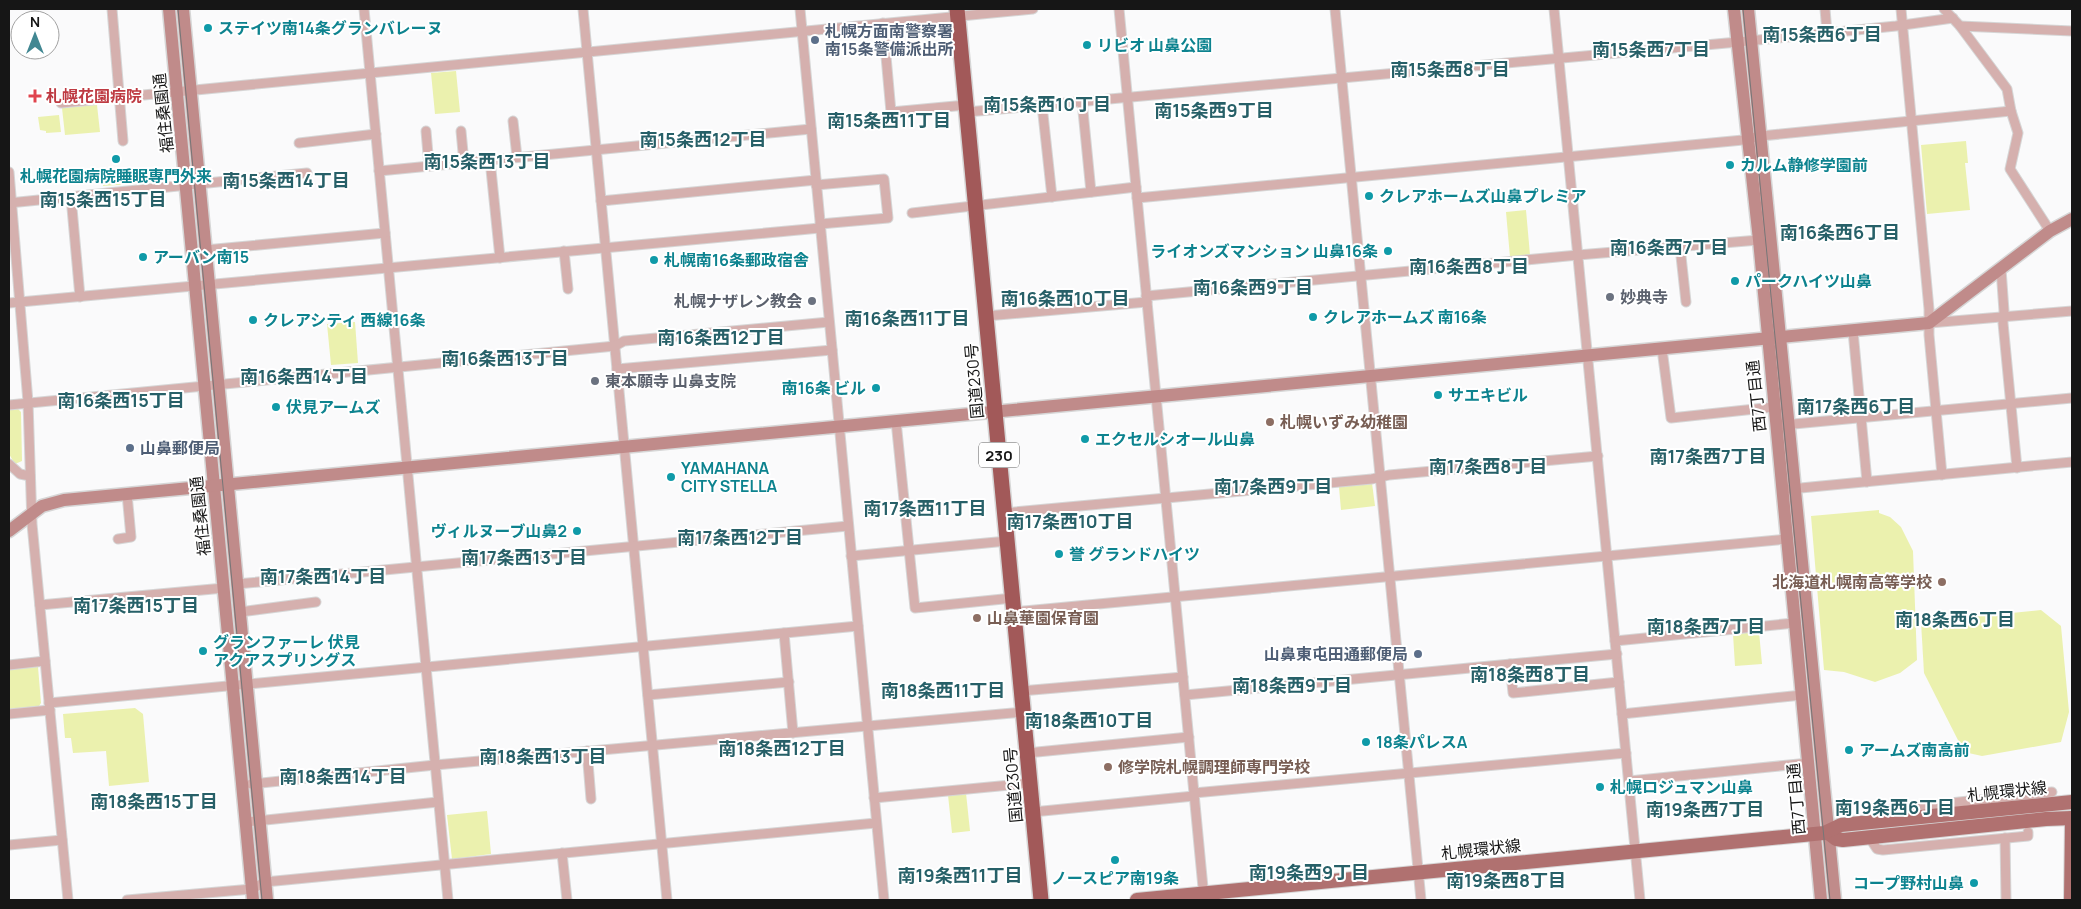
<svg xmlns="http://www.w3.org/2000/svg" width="2081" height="909" font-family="Manrope,'Noto Sans JP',sans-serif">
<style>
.green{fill:#ebf1ae}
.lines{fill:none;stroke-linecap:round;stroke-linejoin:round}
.street-casing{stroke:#d6d6d6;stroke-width:11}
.secondary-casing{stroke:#d6d6d6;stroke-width:15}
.primary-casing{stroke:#d6d6d6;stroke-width:16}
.highway-casing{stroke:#d6d6d6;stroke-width:18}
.street{stroke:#d5b0ae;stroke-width:9}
.secondary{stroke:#c08b8a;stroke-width:12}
.primary{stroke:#b07170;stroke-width:14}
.highway{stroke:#a25959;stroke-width:15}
.tram{stroke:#767677;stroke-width:1}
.culture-dot{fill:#0f9aa8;stroke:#fff;stroke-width:2}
.service-dot{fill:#5c6f8a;stroke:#fff;stroke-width:2}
.health-dot{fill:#e0444e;stroke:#fff;stroke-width:2}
.worship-dot{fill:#6b7280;stroke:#fff;stroke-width:2}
.education-dot{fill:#8d6e63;stroke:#fff;stroke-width:2}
.labels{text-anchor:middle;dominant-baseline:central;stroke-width:4;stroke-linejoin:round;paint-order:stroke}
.shield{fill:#fff;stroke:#5c5c5c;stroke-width:1}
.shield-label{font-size:15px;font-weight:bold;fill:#161616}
.culture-label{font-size:16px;font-weight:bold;fill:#0d838f;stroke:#fff;text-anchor:start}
.service-label{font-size:16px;font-weight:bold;fill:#4e5e75;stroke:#fff;text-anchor:start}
.health-label{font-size:16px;font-weight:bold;fill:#be3a42;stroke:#fff;text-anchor:start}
.street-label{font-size:16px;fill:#161616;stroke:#fff}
.worship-label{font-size:16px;font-weight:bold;fill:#5b616d;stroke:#fff;text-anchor:start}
.education-label{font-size:16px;font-weight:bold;fill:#785e54;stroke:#fff;text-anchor:start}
.neighbourhood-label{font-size:18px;font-weight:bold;fill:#276068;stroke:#fff}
</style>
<rect width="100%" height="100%" fill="#fafafb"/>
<g class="green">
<path d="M456 71 460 112 435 114 431 73Z"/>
<path d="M97 105 100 132 65 135 62 108Z"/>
<path d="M59 115 61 132 46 133V131L40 130 38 117Z"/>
<path d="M1966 141 1968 163H1965L1970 210 1927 214 1921 145Z"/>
<path d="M130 169 131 184 103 186 102 171Z"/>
<path d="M1526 210 1530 255 1510 257 1506 212Z"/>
<path d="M355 322 358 363 331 365 327 324Z"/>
<path d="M18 409 21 412 22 461 15 464 9 454V410Z"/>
<path d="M1372 483 1375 506 1341 510 1339 487Z"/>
<path d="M1879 510V513L1890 517 1901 527 1913 551 1917 660 1900 673 1875 682 1844 672 1824 670 1811 516Z"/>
<path d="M2041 610 2061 626 2069 712 2061 742 1982 756 1964 752 1924 673 1921 622Z"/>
<path d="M1759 632 1762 664 1735 666 1733 634Z"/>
<path d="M38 667 41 703 39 706 9 709V669Z"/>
<path d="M135 708 143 714 149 782 109 786 106 751 73 753 71 738H65L63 714Z"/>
<path d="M966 793 970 831 952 833 948 795Z"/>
<path d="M487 811 491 854 452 859 447 815Z"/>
</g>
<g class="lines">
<defs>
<g id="street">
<path d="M112 9 123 141"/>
<path d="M364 9 448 900"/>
<path d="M583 9 667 900"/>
<path d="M800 9 884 900"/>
<path d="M1119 9 1204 898"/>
<path d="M1335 9 1421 900"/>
<path d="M1554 9 1640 900"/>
<path d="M1825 9 1827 33"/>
<path d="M1901 9 1929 309V335L1942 475"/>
<path d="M1944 9 1960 26 2007 89 2011 111 2018 133 2010 169 2050 231"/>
<path d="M883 23 891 112 966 105"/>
<path d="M1960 26 2072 31"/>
<path d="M1082 101 1091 192"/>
<path d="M61 103 1033 9"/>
<path d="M1042 105 1052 197"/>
<path d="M967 112 1738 42 1896 26 1953 18"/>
<path d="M513 121 517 157"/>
<path d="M426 131 429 166"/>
<path d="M461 131 464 163"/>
<path d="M299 143 376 134"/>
<path d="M490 160 500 258"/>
<path d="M379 171 811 129"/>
<path d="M9 172 28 402 32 524 68 900"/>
<path d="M816 185 884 179 888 218 820 224"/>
<path d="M71 197 80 297"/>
<path d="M1137 198 1743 140 1761 136 2011 111"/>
<path d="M601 201 816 180"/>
<path d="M9 203 307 173"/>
<path d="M912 213 1136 187"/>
<path d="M1680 247 1686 302"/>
<path d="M205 250 385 233"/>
<path d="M564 251 568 289"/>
<path d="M2001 269 2004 311 2003 323 2017 468"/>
<path d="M1146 296 1578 255 1759 240"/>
<path d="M9 303 820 228"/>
<path d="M986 316 1147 302"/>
<path d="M1929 323 2072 311"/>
<path d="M1853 331 1867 482"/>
<path d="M1662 349 1671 418 1774 407"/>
<path d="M617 369 832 350"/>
<path d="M9 405 615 346 624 341 829 322"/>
<path d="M896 421 915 608 1013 598"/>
<path d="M1783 425 2072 398"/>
<path d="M9 464 20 474 30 476"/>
<path d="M1790 489 2072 462"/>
<path d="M1004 513 1372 479 1389 475 1598 456"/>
<path d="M118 539 131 537 127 494"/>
<path d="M851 556 1007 541"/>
<path d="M237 584 848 526"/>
<path d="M40 605 224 588"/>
<path d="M240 612 316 602"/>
<path d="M1014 612 1787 539"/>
<path d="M784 633 793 733"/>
<path d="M1615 641 1794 623"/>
<path d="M1510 664 1513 693 1619 682"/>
<path d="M9 665 45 661"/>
<path d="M1021 691 1183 677"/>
<path d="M648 695 789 682"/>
<path d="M1185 695 1617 654"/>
<path d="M49 703 858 626"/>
<path d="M9 714 50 710"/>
<path d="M1622 714 1802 695"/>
<path d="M587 751 591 799"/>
<path d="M1027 753 1189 737"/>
<path d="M1629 781 1809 763"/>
<path d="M251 784 435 765 1023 712"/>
<path d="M1194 793 1626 753"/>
<path d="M874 798 1030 783"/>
<path d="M1033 812 1194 796"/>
<path d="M246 822 438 802"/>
<path d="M1867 823 1871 815 1875 811 2052 792"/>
<path d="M1869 837 1877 849 1883 850 2028 836V832"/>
<path d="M2005 838 2006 900"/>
<path d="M9 845 62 840"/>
<path d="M562 853 567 900"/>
<path d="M127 900 252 889 265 882 876 823"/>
</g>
<g id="secondary">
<path d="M169 9 253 900"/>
<path d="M183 9 267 900"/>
<path d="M1734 9 1759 240 1821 900"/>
<path d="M1748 9 1835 900"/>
<path d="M9 531 42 506 64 500 1929 323 2050 231 2072 219"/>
</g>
<g id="primary">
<path d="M1828 833 1836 839 1843 840 2046 819 2072 818"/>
<path d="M1137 900 1824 833 1841 825 2072 802"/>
<path d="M2071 900 2072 818"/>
</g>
<path id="highway" d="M957 9 1041 900"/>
</defs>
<use href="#street" class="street-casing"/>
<use href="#secondary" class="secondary-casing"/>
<use href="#primary" class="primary-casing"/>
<use href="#highway" class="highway-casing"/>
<use href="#street" class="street"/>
<use href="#secondary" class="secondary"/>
<use href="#primary" class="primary"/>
<use href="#highway" class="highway"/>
<g class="tram">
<path d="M178 9 262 900"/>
<path d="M1743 9 1830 900"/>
</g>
</g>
<g class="culture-dot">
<circle cx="208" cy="28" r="5"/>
<circle cx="1087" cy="45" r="5"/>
<circle cx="116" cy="159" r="5"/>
<circle cx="1730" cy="165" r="5"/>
<circle cx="1369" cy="196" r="5"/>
<circle cx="1388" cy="251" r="5"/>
<circle cx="143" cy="257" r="5"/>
<circle cx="654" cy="260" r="5"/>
<circle cx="1735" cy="281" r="5"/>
<circle cx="1313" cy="317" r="5"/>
<circle cx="253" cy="320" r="5"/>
<circle cx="876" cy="388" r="5"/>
<circle cx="1438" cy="395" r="5"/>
<circle cx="276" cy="407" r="5"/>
<circle cx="1085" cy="439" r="5"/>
<circle cx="671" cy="477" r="5"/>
<circle cx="577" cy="531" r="5"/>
<circle cx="1059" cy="554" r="5"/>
<circle cx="203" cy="651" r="5"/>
<circle cx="1366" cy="742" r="5"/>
<circle cx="1849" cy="750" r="5"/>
<circle cx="1600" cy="787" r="5"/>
<circle cx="1115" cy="860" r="5"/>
<circle cx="1974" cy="883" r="5"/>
</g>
<g class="service-dot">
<circle cx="815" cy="40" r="5"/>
<circle cx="130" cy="448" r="5"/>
<circle cx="1418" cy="654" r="5"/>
</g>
<path class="health-dot" d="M32.5 88.5h5v5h5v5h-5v5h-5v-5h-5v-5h5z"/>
<g class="worship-dot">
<circle cx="1610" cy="297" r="5"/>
<circle cx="812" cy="301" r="5"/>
<circle cx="595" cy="381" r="5"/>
</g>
<g class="education-dot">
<circle cx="1270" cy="422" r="5"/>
<circle cx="1942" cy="582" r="5"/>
<circle cx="977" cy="618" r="5"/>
<circle cx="1108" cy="767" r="5"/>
</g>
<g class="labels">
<rect class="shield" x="979" y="442.5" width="40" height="25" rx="4"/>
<g class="shield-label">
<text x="999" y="455">230</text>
</g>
<g class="culture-label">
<text x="218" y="28">ステイツ南14条グランバレーヌ</text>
<text x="1097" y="45">リビオ 山鼻公園</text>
<text x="1740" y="165">カルム静修学園前</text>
<text x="116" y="176" text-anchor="middle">札幌花園病院睡眠専門外来</text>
<text x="1379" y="196">クレアホームズ山鼻プレミア</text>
<text x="1378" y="251" text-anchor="end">ライオンズマンション 山鼻16条</text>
<text x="153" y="257">アーバン南15</text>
<text x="664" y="260">札幌南16条郵政宿舎</text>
<text x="1745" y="281">パークハイツ山鼻</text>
<text x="1323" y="317">クレアホームズ 南16条</text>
<text x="263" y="320">クレアシティ 西線16条</text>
<text x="866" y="388" text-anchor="end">南16条 ビル</text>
<text x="1448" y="395">サエキビル</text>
<text x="286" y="407">伏見アームズ</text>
<text x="1095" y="439">エクセルシオール山鼻</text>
<text x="681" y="468">YAMAHANA<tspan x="681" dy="18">CITY STELLA</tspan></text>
<text x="567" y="531" text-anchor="end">ヴィルヌーブ山鼻2</text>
<text x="1069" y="554">誉 グランドハイツ</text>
<text x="213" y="642">グランファーレ 伏見<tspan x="213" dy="18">アクアスプリングス</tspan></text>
<text x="1376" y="742">18条パレスA</text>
<text x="1859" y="750">アームズ南高前</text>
<text x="1610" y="787">札幌ロジュマン山鼻</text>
<text x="1115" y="878" text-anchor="middle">ノースピア南19条</text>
<text x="1964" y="883" text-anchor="end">コープ野村山鼻</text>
</g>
<g class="service-label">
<text x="825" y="31">札幌方面南警察署<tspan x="825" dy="18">南15条警備派出所</tspan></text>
<text x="140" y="448">山鼻郵便局</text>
<text x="1408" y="654" text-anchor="end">山鼻東屯田通郵便局</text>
</g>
<g class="health-label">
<text x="46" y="96">札幌花園病院</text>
</g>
<g class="street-label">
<text transform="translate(163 113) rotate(-96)">福住桑園通</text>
<text transform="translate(974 381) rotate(-95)">国道230号</text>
<text transform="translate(1756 396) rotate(-96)">西7丁目通</text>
<text transform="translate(200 516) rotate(-96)">福住桑園通</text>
<text transform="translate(1013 785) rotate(-95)">国道230号</text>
<text transform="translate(2007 791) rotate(-6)">札幌環状線</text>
<text transform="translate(1796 799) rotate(-95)">西7丁目通</text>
<text transform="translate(1481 849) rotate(-6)">札幌環状線</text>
</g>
<g class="worship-label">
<text x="1620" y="297">妙典寺</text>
<text x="802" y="301" text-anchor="end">札幌ナザレン教会</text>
<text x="605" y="381">東本願寺 山鼻支院</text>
</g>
<g class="education-label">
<text x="1280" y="422">札幌いずみ幼稚園</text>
<text x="1932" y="582" text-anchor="end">北海道札幌南高等学校</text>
<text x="987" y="618">山鼻華園保育園</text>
<text x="1118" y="767">修学院札幌調理師専門学校</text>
</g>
<g class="neighbourhood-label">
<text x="1822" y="34">南15条西6丁目</text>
<text x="1651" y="49">南15条西7丁目</text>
<text x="1450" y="69">南15条西8丁目</text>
<text x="1047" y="104">南15条西10丁目</text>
<text x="1214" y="110">南15条西9丁目</text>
<text x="889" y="120">南15条西11丁目</text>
<text x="703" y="139">南15条西12丁目</text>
<text x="487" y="161">南15条西13丁目</text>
<text x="286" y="180">南15条西14丁目</text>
<text x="103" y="199">南15条西15丁目</text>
<text x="1840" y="232">南16条西6丁目</text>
<text x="1669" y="247">南16条西7丁目</text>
<text x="1469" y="266">南16条西8丁目</text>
<text x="1253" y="287">南16条西9丁目</text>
<text x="1065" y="298">南16条西10丁目</text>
<text x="907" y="318">南16条西11丁目</text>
<text x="721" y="337">南16条西12丁目</text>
<text x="505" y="358">南16条西13丁目</text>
<text x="304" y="376">南16条西14丁目</text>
<text x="121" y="400">南16条西15丁目</text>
<text x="1856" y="406">南17条西6丁目</text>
<text x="1708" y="456">南17条西7丁目</text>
<text x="1488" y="466">南17条西8丁目</text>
<text x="1273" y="486">南17条西9丁目</text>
<text x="925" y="508">南17条西11丁目</text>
<text x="1070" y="521">南17条西10丁目</text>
<text x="740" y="537">南17条西12丁目</text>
<text x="524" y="557">南17条西13丁目</text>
<text x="323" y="576">南17条西14丁目</text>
<text x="136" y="605">南17条西15丁目</text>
<text x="1955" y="619">南18条西6丁目</text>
<text x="1706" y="626">南18条西7丁目</text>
<text x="1530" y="674">南18条西8丁目</text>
<text x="1292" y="685">南18条西9丁目</text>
<text x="943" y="690">南18条西11丁目</text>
<text x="1089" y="720">南18条西10丁目</text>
<text x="782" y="748">南18条西12丁目</text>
<text x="543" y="756">南18条西13丁目</text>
<text x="343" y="776">南18条西14丁目</text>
<text x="154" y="801">南18条西15丁目</text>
<text x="1895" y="807">南19条西6丁目</text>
<text x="1705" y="809">南19条西7丁目</text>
<text x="1309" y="872">南19条西9丁目</text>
<text x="960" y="875">南19条西11丁目</text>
<text x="1506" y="880">南19条西8丁目</text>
</g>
</g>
<rect width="2081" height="909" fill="none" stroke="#161616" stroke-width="20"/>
<g transform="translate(35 35)"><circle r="24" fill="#ffffff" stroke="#a2a2a2"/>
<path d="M0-4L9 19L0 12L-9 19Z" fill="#418792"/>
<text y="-8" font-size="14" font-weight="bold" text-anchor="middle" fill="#161616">N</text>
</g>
</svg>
